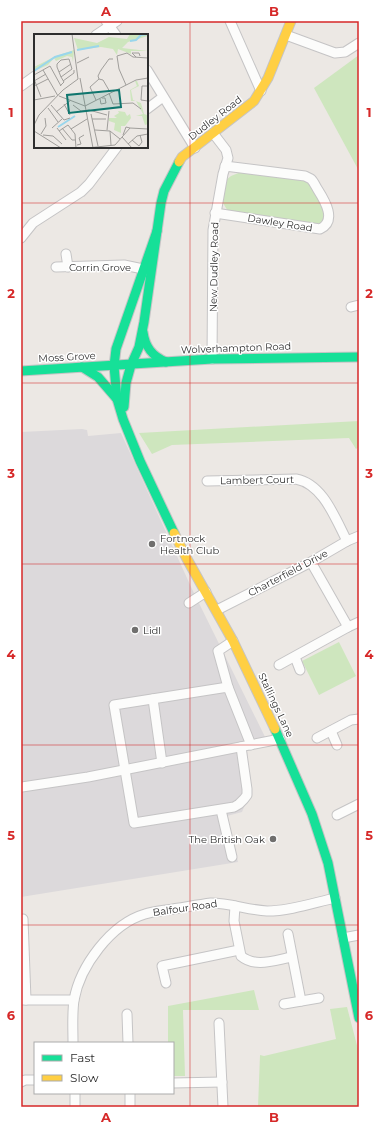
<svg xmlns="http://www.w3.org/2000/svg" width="380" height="1128" font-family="Montserrat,sans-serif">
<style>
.industrial{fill:#dcd9db}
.green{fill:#cee6be}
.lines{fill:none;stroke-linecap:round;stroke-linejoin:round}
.street-casing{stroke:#c5c4c5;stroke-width:11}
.fast-casing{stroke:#c5c4c5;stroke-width:11}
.slow-casing{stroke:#c5c4c5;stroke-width:11}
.street{stroke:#fcfcfb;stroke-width:9}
.fast{stroke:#16e098;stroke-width:9}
.slow{stroke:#ffcf43;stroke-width:9}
.grid{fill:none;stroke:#d62828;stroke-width:1;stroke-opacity:0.55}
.poi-dot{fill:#706f6e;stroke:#fff;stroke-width:1.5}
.labels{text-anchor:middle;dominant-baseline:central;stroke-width:3;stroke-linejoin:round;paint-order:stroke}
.street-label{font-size:10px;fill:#2e2e2e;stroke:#fff}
.poi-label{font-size:10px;fill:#2e2e2e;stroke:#fff;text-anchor:start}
.inset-river{fill:none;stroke:#99d6ec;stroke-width:2}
.inset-road{fill:none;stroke:#a09e9b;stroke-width:1}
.view{fill:#0f766e;fill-opacity:0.15;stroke:#0f766e;stroke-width:2}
.inset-edge{fill:none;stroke:#2e2e2e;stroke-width:2}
.neatline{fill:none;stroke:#d62828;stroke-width:1.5}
.grid-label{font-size:13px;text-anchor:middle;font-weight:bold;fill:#d62828}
</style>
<rect width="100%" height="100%" fill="#ece8e4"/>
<path class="industrial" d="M82 429 87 430 88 436 121 433 192 589 269 745 247 751 251 788 250 793 242 812 227 816 238 862 21 897V432Z"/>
<g class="green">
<path d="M359 55V171L314 88Z"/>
<path d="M241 172 308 181 324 208 326 221 319 226 229 213 223 203 222 192 226 180 231 176Z"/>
<path d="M359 421V447L356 449 349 438 172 445 152 454 139 433Z"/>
<path d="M339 642 356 676 319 695 302 661Z"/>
<path d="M254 990 259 1010H183L185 1076H173V1043H168V1006Z"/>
<path d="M347 1007 359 1053V1107H258L260 1055 264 1056 336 1039 330 1009Z"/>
</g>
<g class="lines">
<defs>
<g id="street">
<path d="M106 21 116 35"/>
<path d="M230 21 261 91"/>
<path d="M96 35 117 21"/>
<path d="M286 35 335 53 345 52 359 43"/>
<path d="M147 70 195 148"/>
<path d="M21 86 35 76"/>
<path d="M147 109 163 97"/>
<path d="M215 213 320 229C337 221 325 201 318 190 316 187 314 182 311 179 309 178 307 177 305 176L225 166"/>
<path d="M21 238 33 223 81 192 89 184 117 147"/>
<path d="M66 254 68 267"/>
<path d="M56 267 124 265 143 269"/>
<path d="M351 307 359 305"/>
<path d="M212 359 213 230 223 174 228 158 226 150 213 133"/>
<path d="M207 481 296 479C323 484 335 518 347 541"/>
<path d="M189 603 206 592"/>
<path d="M217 610 311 562 347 541 359 536"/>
<path d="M348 627 359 622"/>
<path d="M295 657 300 670"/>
<path d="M279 665 348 627 311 562"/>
<path d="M228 687 218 651 233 641"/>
<path d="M153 699 162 763"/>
<path d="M331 731 337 745"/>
<path d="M317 738 351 720 359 719"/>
<path d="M241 747 247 789V795L244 799 239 804 234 807 134 823 114 705 228 687 251 745"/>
<path d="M22 787 88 777 280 739"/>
<path d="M221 810 232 857"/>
<path d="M337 815 359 804"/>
<path d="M235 906 234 921 241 956C255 968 275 960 292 957"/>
<path d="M23 919 26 1000"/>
<path d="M288 934 301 1001"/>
<path d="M343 938 359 935"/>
<path d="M166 983 162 966 239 950"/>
<path d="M21 1000H74"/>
<path d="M284 1004 319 998"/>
<path d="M127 1014 128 1043"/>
<path d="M219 1023 223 1107"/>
<path d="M73 1043C73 1029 72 1014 74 1000 80 966 111 924 145 914 151 912 159 911 166 910 181 908 196 905 211 903 230 903 248 910 267 911 290 911 313 903 335 898"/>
<path d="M21 1082 25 1080H35"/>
<path d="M173 1083 222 1082"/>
<path d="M75 1093V1107"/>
<path d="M130 1093V1107"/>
</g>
<g id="fast">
<path d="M157 231 116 349 114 366 117 399 123 419 140 461 174 533"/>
<path d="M143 332C145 347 152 356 166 362"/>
<path d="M82 367 98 377 117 399"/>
<path d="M21 371 212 359 359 357"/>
<path d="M124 407 126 383 131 365 139 347 144 322 161 203 164 191 179 162"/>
<path d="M275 729 312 814 328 863 359 1018"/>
</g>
<g id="slow">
<path d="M179 162 182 157 254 101 268 78 291 21"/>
<path d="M174 533 187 559 233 641 275 729"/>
</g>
</defs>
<use href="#street" class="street-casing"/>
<use href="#fast" class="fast-casing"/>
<use href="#slow" class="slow-casing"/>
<use href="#street" class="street"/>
<use href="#fast" class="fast"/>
<use href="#slow" class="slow"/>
</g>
<path class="grid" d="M190 21V1107M21 203H359M21 383H359M21 564H359M21 745H359M21 925H359"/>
<g class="poi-dot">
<circle cx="152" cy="544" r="4"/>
<circle cx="135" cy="630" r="4"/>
<circle cx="273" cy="839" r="4"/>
</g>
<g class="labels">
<g class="street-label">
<text transform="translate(215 118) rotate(-38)">Dudley Road</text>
<text transform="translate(280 223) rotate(9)">Dawley Road</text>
<text x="100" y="267">Corrin Grove</text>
<text transform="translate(214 267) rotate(-89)">New Dudley Road</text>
<text transform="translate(236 348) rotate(-2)">Wolverhampton Road</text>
<text transform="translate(67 357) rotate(-3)">Moss Grove</text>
<text transform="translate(257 480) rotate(-1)">Lambert Court</text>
<text transform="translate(288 573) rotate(-28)">Charterfield Drive</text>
<text transform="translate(276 705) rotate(65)">Stallings Lane</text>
<text transform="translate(185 908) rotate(-8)">Balfour Road</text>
</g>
<g class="poi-label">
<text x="160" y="538">Fortnock<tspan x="160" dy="12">Health Club</tspan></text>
<text x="143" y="630">Lidl</text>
<text x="265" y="839" text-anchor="end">The British Oak</text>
</g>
</g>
<g transform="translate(34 34)">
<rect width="114" height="114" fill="#ece8e4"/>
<path d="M96 0H114V2L94 8 88 14 114 17H97V20L84 15 83 21 79 15 67 13 44 16 40 4 63 9 75 3 93 5ZM40 16 39 28 38 23 33 22 22 27 20 24 14 31 0 37V33L22 22ZM101 47H103L105 52 97 56 99 66 107 69 110 80 113 81 114 90 111 91 108 82H102L109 80 102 67H97L96 56 103 52ZM84 77 91 78 93 82 96 80 97 84 91 92H87V99L80 96 81 89 75 87V84H83L80 82 85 79Z" fill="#cee6be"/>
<path class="inset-river" d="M96 7 102 6 107 1 114 0M43 16 65 12M0 37 21 23 38 18M24 93 41 82"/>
<path class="inset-road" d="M83 22 93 19 99 23 114 24M83 22 85 35 92 51M102 23 98 19H105L106 22M43 29 55 23M9 36 24 62M25 38 37 30M0 41 16 32 27 52M46 44 59 114M0 45 7 63M65 45 64 42 67 36 75 25H79M65 45 69 46 76 58M0 47 12 40M29 47 40 39V36M0 52 14 45M26 52 30 48 27 43 23 33V30L27 26 35 25 38 35 27 43M114 52H108L107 66 114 67M75 59 79 70 99 69 107 75M25 62 51 72 102 46 114 44M66 65 67 70 72 69 71 64H68M0 66 21 62M62 66 56 53 65 45M30 70 36 81M17 71 30 86 36 84M39 71 47 77 55 76 73 81M14 74 24 88M22 78 37 66M57 80 64 112M58 85H72M0 91 5 81 29 56 44 45 38 0M18 94 28 85M23 94 32 106M28 94 38 106H42M37 95 53 85M61 96 76 97 86 105M73 96 75 77M0 97 27 114M25 97 34 91 41 100 42 114M76 97 77 111M7 100 12 92 11 84M9 101 19 102 28 110M89 101 92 93 96 94M88 103 98 114M98 106 105 112 108 108 106 101M94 110 103 102 114 100M43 111 47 110 45 104 50 101M53 114 81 111 96 94 114 95"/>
<path class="view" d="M85 56 87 73 35 79 33 61Z"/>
<rect width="114" height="114" class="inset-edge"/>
</g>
<rect width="380" height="1128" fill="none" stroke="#ffffff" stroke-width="44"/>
<rect x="34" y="1042" width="140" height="52" fill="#ffffff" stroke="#ababab"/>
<rect x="42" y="1055" width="20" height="6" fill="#16e098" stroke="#ababab"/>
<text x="70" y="1062" font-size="12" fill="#2e2e2e">Fast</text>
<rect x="42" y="1075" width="20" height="6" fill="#ffcf43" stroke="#ababab"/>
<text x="70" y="1082" font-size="12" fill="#2e2e2e">Slow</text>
<rect x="22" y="22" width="336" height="1084" class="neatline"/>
<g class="grid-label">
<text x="106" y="16">A</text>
<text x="274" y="16">B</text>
<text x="11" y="117">1</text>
<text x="369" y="117">1</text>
<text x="11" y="298">2</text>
<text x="369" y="298">2</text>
<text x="11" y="478">3</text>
<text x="369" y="478">3</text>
<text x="11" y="659">4</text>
<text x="369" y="659">4</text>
<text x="11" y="840">5</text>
<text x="369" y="840">5</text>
<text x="11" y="1020">6</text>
<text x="369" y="1020">6</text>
<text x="106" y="1122">A</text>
<text x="274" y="1122">B</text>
</g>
</svg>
